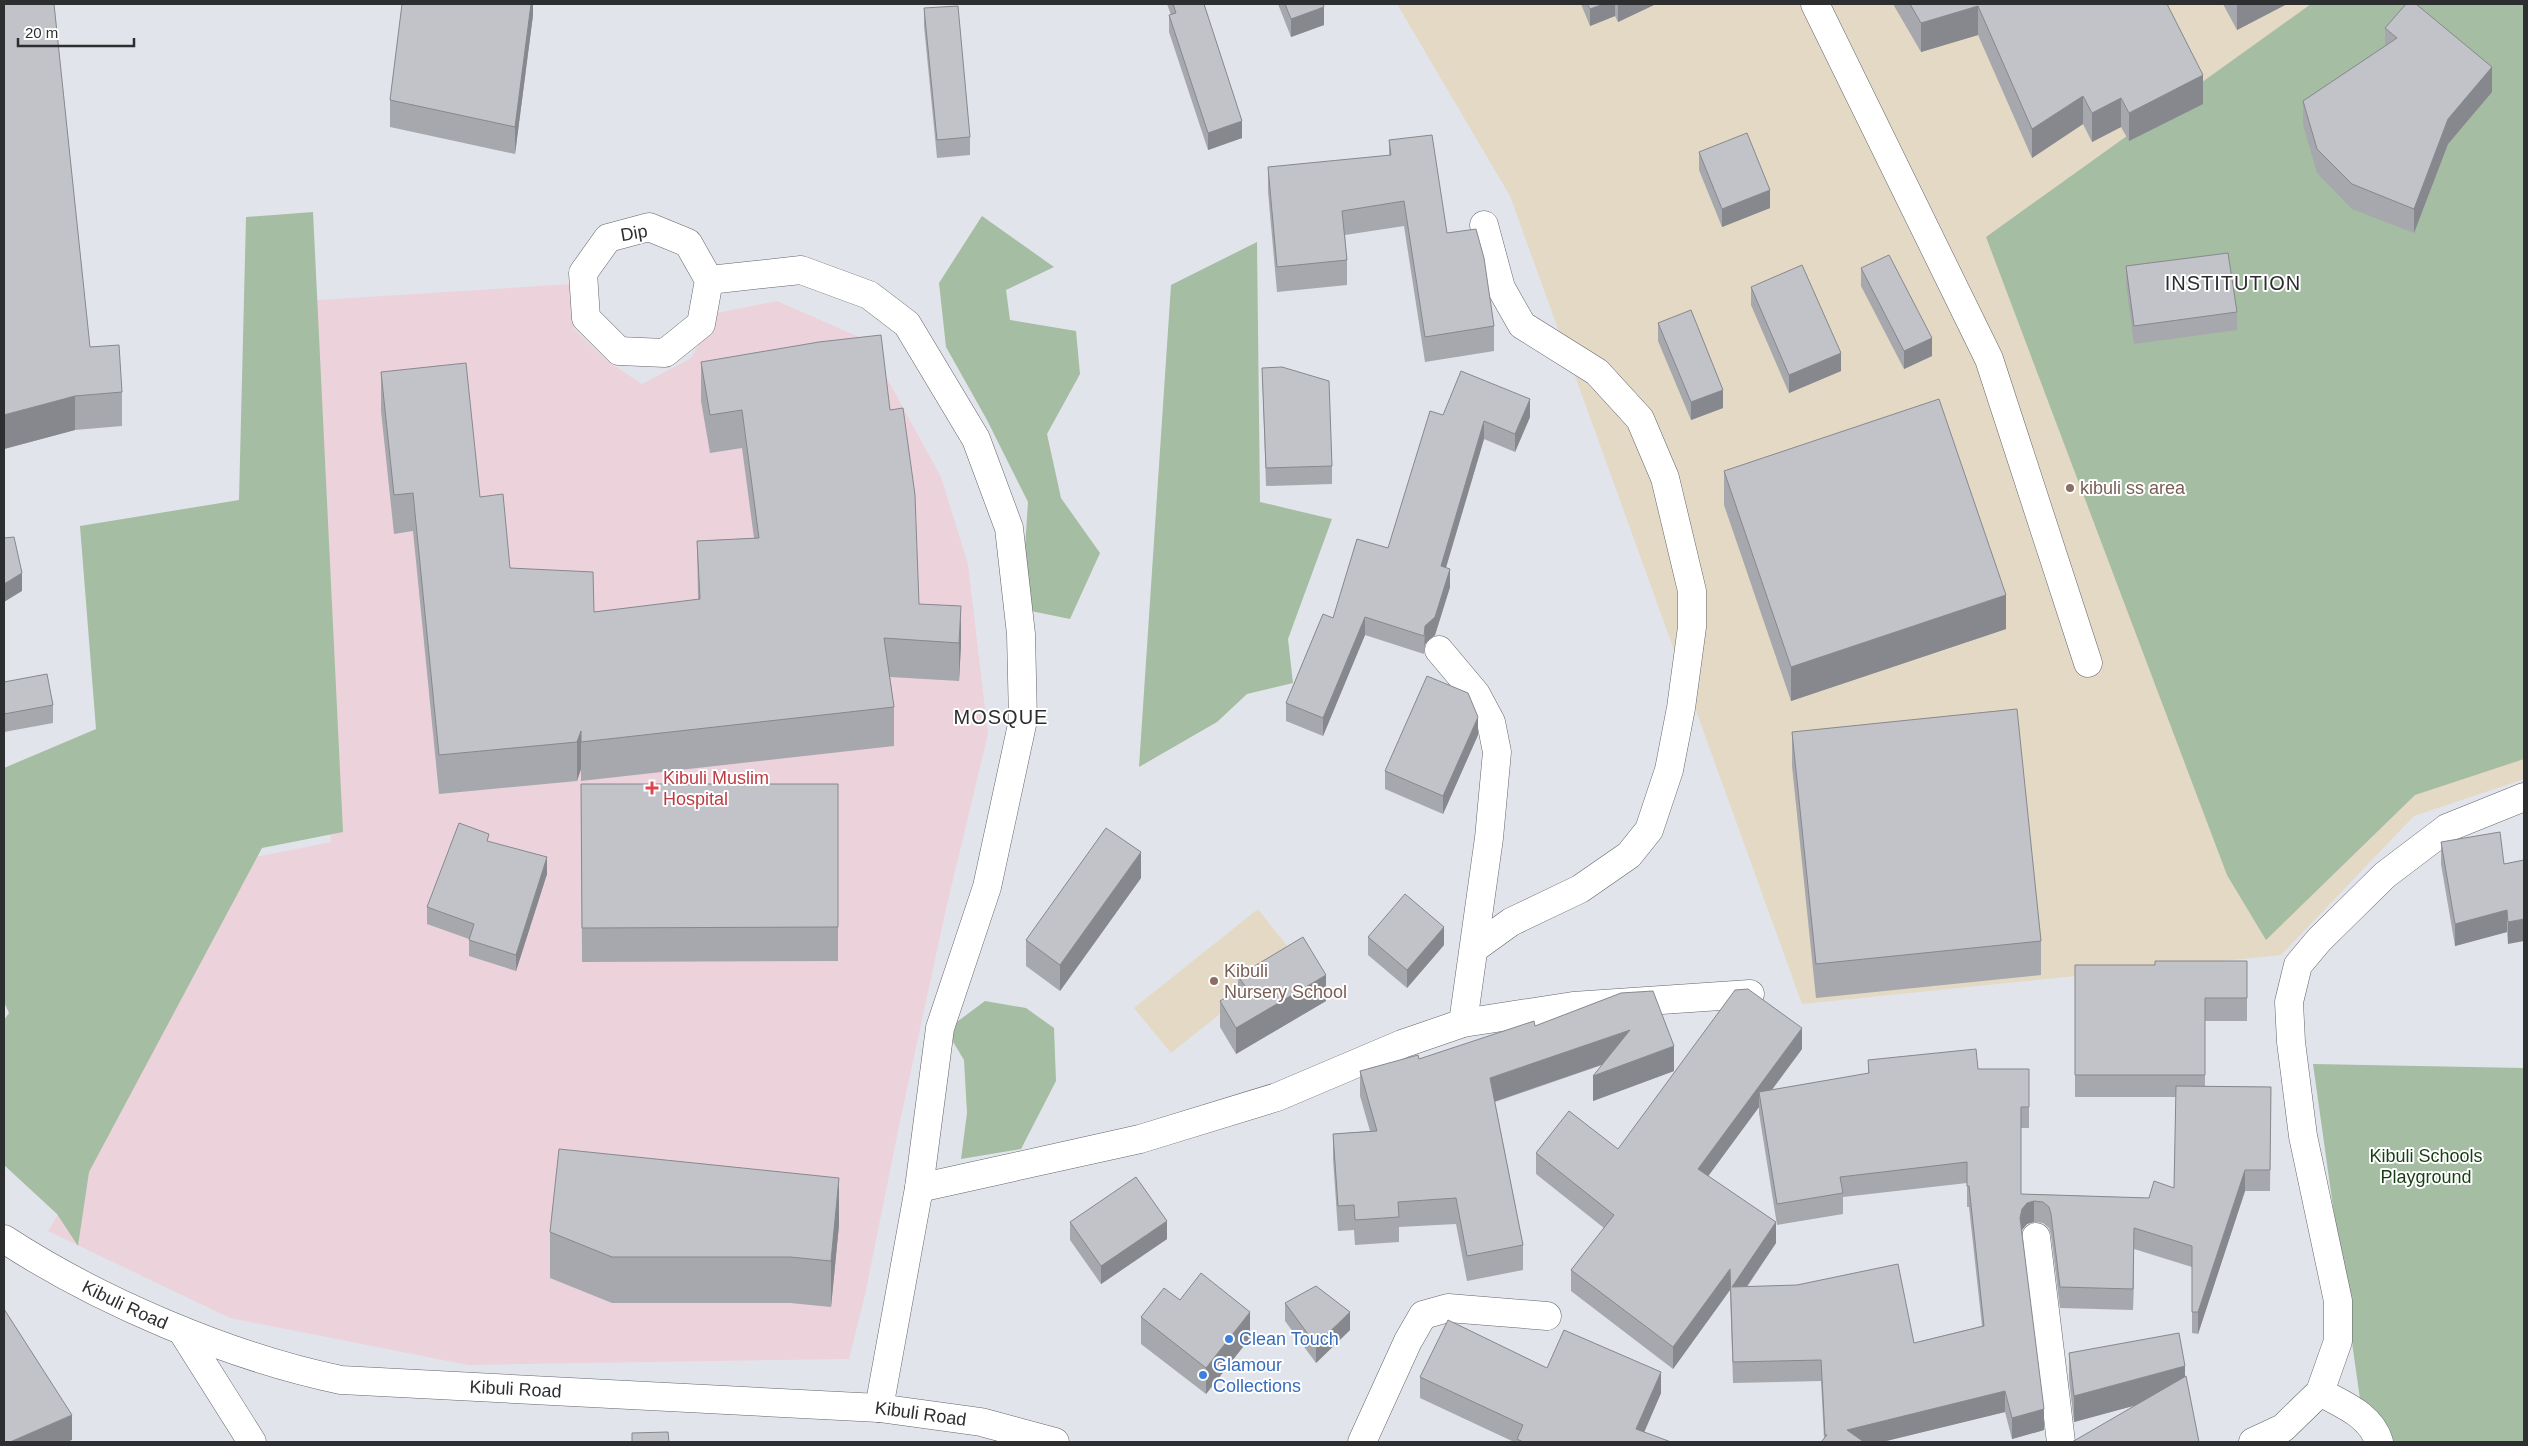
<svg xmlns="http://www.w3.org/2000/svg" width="2528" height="1446" font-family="Helvetica,sans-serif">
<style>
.education{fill:#e3d9c4}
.medical{fill:#ecd3db}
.green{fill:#a5bda2}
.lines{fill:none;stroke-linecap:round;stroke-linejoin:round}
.minor-casing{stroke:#63646a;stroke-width:29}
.tertiary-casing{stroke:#63646a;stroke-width:29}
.minor{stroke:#fff;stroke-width:28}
.tertiary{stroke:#fff;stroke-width:28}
.wall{fill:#a6a8ad;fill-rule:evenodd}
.shaded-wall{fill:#87888d}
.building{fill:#c1c3c9;stroke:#87888d}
.education-dot{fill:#8d6e63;stroke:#fff;stroke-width:2}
.health-dot{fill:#e0444e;stroke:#fff;stroke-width:2}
.shop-dot{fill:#3f7fe0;stroke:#fff;stroke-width:2}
.labels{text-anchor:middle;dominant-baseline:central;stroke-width:4;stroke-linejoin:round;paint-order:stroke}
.street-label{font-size:18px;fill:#2d2e30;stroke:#fff}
.education-label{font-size:18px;fill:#785e54;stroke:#fff;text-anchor:start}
.health-label{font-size:18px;fill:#be3a42;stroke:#fff;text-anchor:start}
.park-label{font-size:18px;fill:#173d13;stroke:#fff}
.shop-label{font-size:18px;fill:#366cbe;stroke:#fff;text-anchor:start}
.quarter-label{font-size:20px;letter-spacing:1px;fill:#2d2e30;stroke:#fff}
</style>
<rect width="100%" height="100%" fill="#e2e4eb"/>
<g class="education">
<path d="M1397 4H2524V779L2414 816 2281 955 1802 1004 1510 196Z"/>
<path d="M1258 909 1294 955 1171 1053 1134 1008Z"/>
</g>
<path class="medical" d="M571 284 574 329 606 360 642 384 691 358 717 313 777 301 866 340 941 477 968 564 988 734 946 909 899 1126 865 1295 849 1359 468 1365 230 1318 48 1231 77 1183 250 858 331 842 304 301Z"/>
<g class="green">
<path d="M2311 4H2524V759L2415 795 2266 940 2227 875 1986 237Z"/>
<path d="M313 212 343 832 262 848 89 1172 78 1246 57 1214 4 1165V1020L9 1013 4 1002V768L96 729 80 526 239 500 246 217Z"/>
<path d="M982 216 1054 267 1006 290 1010 320 1076 331 1080 374 1047 434 1061 498 1100 553 1070 619 1021 609 1028 502 987 420 946 347 939 283Z"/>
<path d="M1257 242 1260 502 1332 519 1288 639 1293 683 1247 694 1217 722 1139 767 1171 285Z"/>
<path d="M985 1001 1026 1008 1054 1028 1056 1081 1021 1149 961 1159 967 1113 964 1060 946 1030Z"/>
<path d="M2313 1064 2524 1068V1442H2366Z"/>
</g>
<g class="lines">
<defs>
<g id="minor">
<path d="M1815 4 1989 359 2088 663"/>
<path d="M649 227 688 243 709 280 701 324 665 353 619 351 586 318 583 273 608 238Z"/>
<path d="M709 280 801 270 869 295 907 324 976 439 1009 528 1021 634 1023 720 987 887 940 1028 919 1188 879 1408"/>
<path d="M1439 650 1476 694 1491 722 1497 752 1489 838 1463 1023"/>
<path d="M1475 948 1511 922 1580 889 1629 855 1649 830 1669 770 1681 708 1692 627V591L1665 478 1640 419 1597 372 1522 325 1501 288 1484 225"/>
<path d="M919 1188 1140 1139 1277 1097 1402 1044 1463 1023 1573 1006 1750 994"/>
<path d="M2036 1237 2061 1442"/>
<path d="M182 1331 252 1442"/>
<path d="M2320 1392C2343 1405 2371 1415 2379 1442"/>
<path d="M1362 1442 1408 1341 1423 1315 1448 1308 1547 1316"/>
<path d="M2253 1442 2283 1428 2320 1392 2338 1341V1301L2303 1136 2291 1042 2289 1002 2298 965 2319 940 2385 875 2447 828 2524 797"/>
</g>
<g id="tertiary">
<path id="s1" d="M4 1239C99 1301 230 1357 341 1380L879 1408 981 1422 1055 1442"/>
</g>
</defs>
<use href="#minor" class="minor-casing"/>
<use href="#tertiary" class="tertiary-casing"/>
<use href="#minor" class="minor"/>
<use href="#tertiary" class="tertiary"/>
</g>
<g class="wall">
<path d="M4 4 90 347 122 392V426L75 430 4 449Z"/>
<path d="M533 4V15L515 154 390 127V100Z"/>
<path d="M1167 4H1204L1242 138 1208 150 1169 32V15H1171Z"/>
<path d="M1278 4H1323L1324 25 1291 37Z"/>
<path d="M1581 4H1656L1618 22 1615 16 1590 26Z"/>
<path d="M1893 4H2167L2203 104 2129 141 2121 127 2092 142 2083 124 2032 158 1978 35 1921 52Z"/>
<path d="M2223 4H2285V5L2237 30Z"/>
<path d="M924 8 970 137V155L937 158 924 26Z"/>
<path d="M2385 28 2492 92 2448 144 2414 233 2352 209 2317 173 2303 125V101L2385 46Z"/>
<path d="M1389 140 1447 233 1494 326V351L1425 362 1404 226 1345 235 1347 260V285L1277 292 1268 192V167L1389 156Z"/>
<path d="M1699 152 1770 208 1722 227 1699 170Z"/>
<path d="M2126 266 2237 312V330L2134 344 2126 284Z"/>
<path d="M1861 268 1932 356 1904 369 1861 286Z"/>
<path d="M1751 287 1841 371 1789 393 1751 305Z"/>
<path d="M1658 323 1723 408 1691 420 1658 341Z"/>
<path d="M701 362 890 410 919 604 961 645 959 681 890 677 894 707V746L581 781V769L577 781 439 794 413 531 394 534 381 411V372L480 497 510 568 594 612 698 600 697 541 754 538 742 448 710 453 701 401Z"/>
<path d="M1262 368 1332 466V484L1266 486Z"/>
<path d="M1443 415 1530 417 1515 452 1484 439 1446 568 1450 587 1435 635 1425 644 1424 654 1365 635 1323 736 1286 721V703L1333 618 1388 548Z"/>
<path d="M1724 471 2006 629 1791 701 1724 505Z"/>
<path d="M4 682 53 705V723L4 732Z"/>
<path d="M1792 732 2041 941V975L1816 998 1792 766Z"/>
<path d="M1478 735 1443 814 1385 789V771Z"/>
<path d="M581 784H838V961L582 962Z"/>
<path d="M489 842 547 874 516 971 469 956V939L427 924V907Z"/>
<path d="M2441 842 2504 864 2524 860 2508 944 2507 932 2455 946 2441 864Z"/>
<path d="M1141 878 1060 991 1026 966V940Z"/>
<path d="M1368 937 1444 945 1407 988 1368 955Z"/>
<path d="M2247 961V1021H2205V1086L2271 1087 2270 1191H2245L2198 1334 2192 1333V1267L2134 1249 2133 1310 2060 1308 2051 1235 2049 1228 2043 1223 2034 1222 2027 1224 2022 1230 2044 1430 2012 1439 2005 1412 1882 1442H1821L1824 1439 1821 1381 1733 1383 1730 1290 1673 1369 1571 1291V1270L1604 1228 1536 1174V1153L1618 1149 1802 1049 1772 1090 1868 1074V1060L1978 1069H2029V1128H2021V1194L2149 1198 2174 1188 2176 1097H2075V965H2155ZM1759 1107V1113L1777 1225 1843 1214V1197L1967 1183V1207H1969L1982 1326 1914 1343 1747 1287 1776 1243 1708 1176Z"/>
<path d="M1238 976 1326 1001 1236 1054 1220 1027V1001L1238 990Z"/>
<path d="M1535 1026 1674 1071 1593 1101 1602 1065 1495 1102 1523 1245V1270L1467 1281 1456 1224 1399 1227V1242L1355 1245 1354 1230 1338 1231 1333 1159V1134L1370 1131 1360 1096V1071L1419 1059Z"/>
<path d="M1070 1222 1167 1239 1101 1284 1070 1240Z"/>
<path d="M839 1225 831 1307 790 1303H612L550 1278V1232Z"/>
<path d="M1180 1300 1250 1338 1206 1394 1141 1344V1317Z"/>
<path d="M1285 1303 1350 1330 1316 1363 1285 1321Z"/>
<path d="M2069 1353 2136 1405 2074 1422 2069 1380Z"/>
<path d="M1547 1368 1661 1393 1644 1432 1671 1442H1514L1420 1398V1377Z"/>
</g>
<g class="shaded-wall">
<path d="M531 4H533V15L515 154V127Z"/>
<path d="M1604 4H1615V16L1590 26V9Z"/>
<path d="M1620 4H1656L1618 22V5Z"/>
<path d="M2237 4H2285V5L2237 30Z"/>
<path d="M1978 6V35L1921 52V23Z"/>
<path d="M1324 7V25L1291 37V19Z"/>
<path d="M2492 67V92L2448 144 2414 233V209L2448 119Z"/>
<path d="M2203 75V104L2129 141V113Z"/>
<path d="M2083 96V124L2032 158V129Z"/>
<path d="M2121 98V127L2092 142V113Z"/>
<path d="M1242 121V138L1208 150V133Z"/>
<path d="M1770 190V208L1722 227V209Z"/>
<path d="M1932 338V356L1904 369V351Z"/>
<path d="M1841 353V371L1789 393V375Z"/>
<path d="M1723 390V408L1691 420V402Z"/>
<path d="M75 396V430L4 449V415Z"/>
<path d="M1530 399V417L1515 452V434Z"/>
<path d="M1484 421V439L1441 584V566Z"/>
<path d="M1450 569V587L1435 635 1425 644 1424 654 1425 626Z"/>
<path d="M22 573V591L4 602V584Z"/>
<path d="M2006 595V629L1791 701V667Z"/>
<path d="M961 606V645L959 681V643Z"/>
<path d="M1365 617V635L1323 736V718Z"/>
<path d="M1478 717V735L1443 814V796Z"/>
<path d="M581 731V769L577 781V742Z"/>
<path d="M1141 852V878L1060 991V965Z"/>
<path d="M547 857V874L516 971V955Z"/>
<path d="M2507 910V932L2455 946V924Z"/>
<path d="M2524 919V941L2508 944V922Z"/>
<path d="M1444 927V945L1407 988V970Z"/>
<path d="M1326 975V1001L1236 1054V1028Z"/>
<path d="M1802 1028V1049L1761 1104 1759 1092V1107L1698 1190V1169Z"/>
<path d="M1630 1030V1055L1490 1103V1078Z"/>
<path d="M1674 1046V1071L1593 1101V1076Z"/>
<path d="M2245 1170V1191L2198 1334V1312Z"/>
<path d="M839 1178V1225L831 1307V1261Z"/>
<path d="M2034 1201V1222L2027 1224 2022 1230 2020 1218 2022 1209 2027 1203Z"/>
<path d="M1167 1221V1239L1101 1284V1266Z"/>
<path d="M1776 1222V1243L1732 1308V1287Z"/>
<path d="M2134 1228V1249L2133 1310V1289Z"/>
<path d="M1730 1269V1290L1673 1369V1347Z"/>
<path d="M1250 1312V1338L1206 1394V1368Z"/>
<path d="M1350 1312V1330L1316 1363V1345Z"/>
<path d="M2185 1366V1392L2074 1422V1396Z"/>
<path d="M1661 1372V1393L1640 1442 1636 1429Z"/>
<path d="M2005 1391V1412L1882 1442H1847V1430Z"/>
<path d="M2044 1409V1430L2012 1439V1418Z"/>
<path d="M72 1415V1440L67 1442H10Z"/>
</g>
<g class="building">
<path d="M4 4H54L90 347 119 345 122 392 75 396 4 415Z"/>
<path d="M402 4H531L515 127 390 100Z"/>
<path d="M1173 4H1204L1242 121 1208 133 1169 15 1176 13Z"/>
<path d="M1285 4H1323L1324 7 1291 19Z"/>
<path d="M1587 4H1604L1590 9Z"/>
<path d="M1910 4H2167L2203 75 2129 113 2121 98 2092 113 2083 96 2032 129 1978 6 1921 23Z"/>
<path d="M2406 4H2416L2492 67 2448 119 2414 209 2352 184 2317 149 2303 101 2397 38 2385 28Z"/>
<path d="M958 6 970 137 937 140 924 8Z"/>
<path d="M1747 133 1770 190 1722 209 1699 152Z"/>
<path d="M1432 135 1447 233 1476 229 1484 258 1494 326 1425 337 1404 201 1342 211 1347 260 1277 267 1268 167 1391 155 1389 140Z"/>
<path d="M2228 253 2237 312 2134 326 2126 266Z"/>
<path d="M1889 255 1932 338 1904 351 1861 268Z"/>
<path d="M1802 265 1841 353 1789 375 1751 287Z"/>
<path d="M1691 310 1723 390 1691 402 1658 323Z"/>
<path d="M881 335 890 410 903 408 915 495 919 604 961 606 959 643 884 638 894 707 581 742V731L577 742 439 755 413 493 394 495 381 372 466 363 480 497 503 494 510 568 593 572 594 612 700 599 697 541 759 538 742 410 710 415 701 362 819 342Z"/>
<path d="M1282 367 1329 381 1332 466 1266 468 1262 368Z"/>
<path d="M1461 371 1530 399 1515 434 1484 421 1441 566 1450 569 1435 617 1425 626 1424 636 1365 617 1323 718 1286 703 1323 614 1333 618 1357 539 1388 548 1430 411 1443 415Z"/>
<path d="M1939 399 2006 595 1791 667 1724 471Z"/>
<path d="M14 537 22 573 4 584V538Z"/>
<path d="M47 674 53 705 4 714V682Z"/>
<path d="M1427 676 1468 693 1478 717 1443 796 1385 771Z"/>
<path d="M2017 709 2041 941 1816 964 1792 732Z"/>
<path d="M581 784H838V927L582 928Z"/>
<path d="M459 823 489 834 487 841 547 857 516 955 469 940 474 924 427 907Z"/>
<path d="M1106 828 1141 852 1060 965 1026 940Z"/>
<path d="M2500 832 2504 864 2524 860V919L2508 922 2507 910 2455 924 2441 842Z"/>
<path d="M1405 894 1444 927 1407 970 1368 937Z"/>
<path d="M1303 937 1326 975 1236 1028 1220 1001 1245 986 1238 976Z"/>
<path d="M2155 961H2247V998H2205V1075H2075V965H2155Z"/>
<path d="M1748 989 1802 1028 1698 1169 1776 1222 1732 1287 1797 1285 1898 1264 1914 1343 1984 1326 1969 1186H1967V1162L1840 1177 1843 1193 1777 1204 1759 1092 1869 1073 1868 1060 1976 1049 1978 1069H2029V1107H2021V1194L2149 1198 2154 1181 2174 1188 2176 1086 2271 1087 2270 1170H2245L2198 1312H2192V1246L2134 1228 2133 1289 2060 1287 2051 1214 2049 1207 2043 1202 2034 1201 2027 1203 2022 1209 2020 1218 2044 1409 2012 1418 2005 1391 1847 1430 1864 1442H1821L1827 1435H1825L1821 1360 1733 1362 1730 1269 1673 1347 1571 1270 1614 1215 1536 1153 1569 1111 1618 1149 1735 990Z"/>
<path d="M1653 991 1674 1046 1593 1076 1630 1030 1490 1078 1523 1245 1467 1256 1456 1198 1398 1202 1399 1217 1355 1220 1354 1205 1338 1206 1333 1134 1377 1131 1360 1071 1418 1055 1419 1059 1534 1021 1535 1026 1621 993Z"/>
<path d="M559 1149 839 1178 831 1261 790 1257H612L550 1232Z"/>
<path d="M1136 1177 1167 1221 1101 1266 1070 1222Z"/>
<path d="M1201 1273 1250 1312 1206 1368 1141 1317 1164 1288 1180 1300Z"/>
<path d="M1316 1286 1350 1312 1316 1345 1285 1303Z"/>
<path d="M4 1309 72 1415 10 1442H4Z"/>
<path d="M1448 1320 1547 1368 1564 1330 1661 1372 1636 1429 1671 1442H1523L1517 1439 1523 1425 1420 1377Z"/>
<path d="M2179 1333 2185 1366 2074 1396 2069 1353Z"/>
<path d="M2186 1376 2199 1442H2072Z"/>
<path d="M668 1432 669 1442H632V1433Z"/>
</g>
<g class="education-dot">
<circle cx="2070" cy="488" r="5"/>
<circle cx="1214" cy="981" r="5"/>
</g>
<path class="health-dot" d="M649.5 780.5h5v5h5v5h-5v5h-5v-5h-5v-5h5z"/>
<g class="shop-dot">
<circle cx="1229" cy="1339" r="5"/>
<circle cx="1203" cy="1375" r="5"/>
</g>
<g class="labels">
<g class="street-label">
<text transform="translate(634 233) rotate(-10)">Dip</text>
<text stroke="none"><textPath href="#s1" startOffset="138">Kibuli Road</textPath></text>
<text stroke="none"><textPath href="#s1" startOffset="542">Kibuli Road</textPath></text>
<text stroke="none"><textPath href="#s1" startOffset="948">Kibuli Road</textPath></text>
</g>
<g class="education-label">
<text x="2080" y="488">kibuli ss area</text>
<text x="1224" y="971">Kibuli<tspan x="1224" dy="21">Nursery School</tspan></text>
</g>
<g class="health-label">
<text x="663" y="778">Kibuli Muslim<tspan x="663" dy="21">Hospital</tspan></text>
</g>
<g class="park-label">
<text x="2426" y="1156">Kibuli Schools<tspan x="2426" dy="21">Playground</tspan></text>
</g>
<g class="shop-label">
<text x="1239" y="1339">Clean Touch</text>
<text x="1213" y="1365">Glamour<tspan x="1213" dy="21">Collections</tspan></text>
</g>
<g class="quarter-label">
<text x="2233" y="283">INSTITUTION</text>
<text x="1001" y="717">MOSQUE</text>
</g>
</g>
<rect width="2528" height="1446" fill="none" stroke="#2d2e30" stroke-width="10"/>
<path d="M18 38v8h116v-8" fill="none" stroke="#2d2e30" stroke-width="2.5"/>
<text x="25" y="38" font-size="15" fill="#2d2e30" stroke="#ffffff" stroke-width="4" paint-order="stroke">20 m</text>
</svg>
